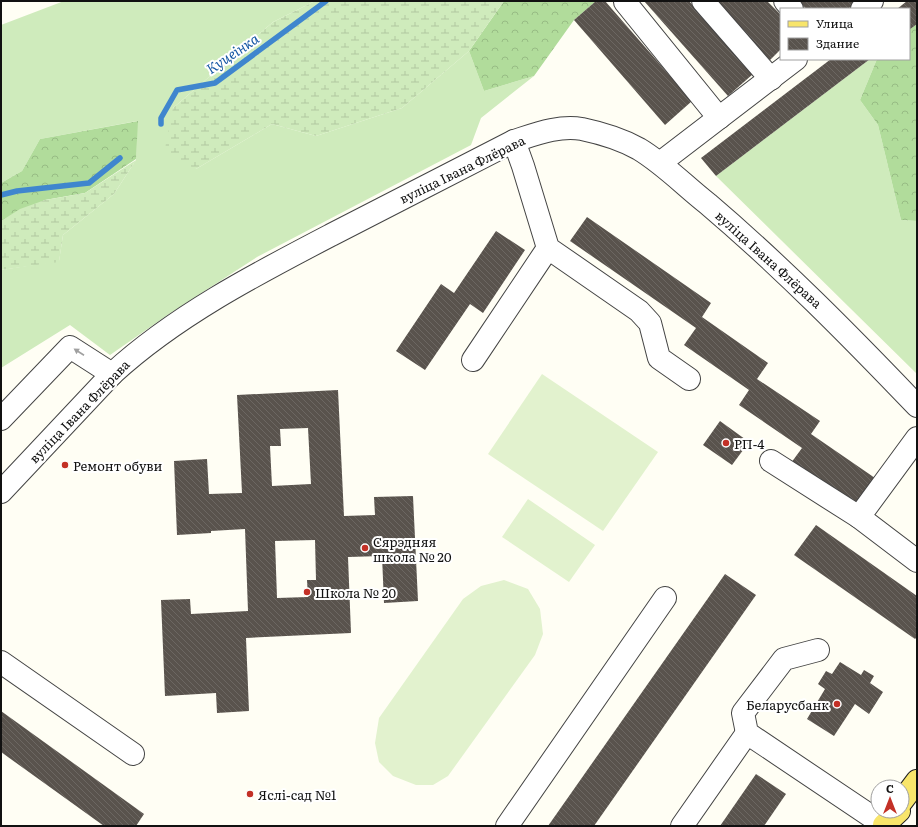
<svg xmlns="http://www.w3.org/2000/svg" width="918" height="827" font-family="Literata,serif">
<style>
.grass{fill:#cfebbc}
.forest{fill:url(#forest-crowns)}
.wetland{fill:url(#wetland-marsh)}
.pitch{fill:#e2f2ce}
.lines{fill:none;stroke-linecap:round;stroke-linejoin:round}
.stream{stroke:#3f86ce;stroke-width:5.5}
.building{fill:url(#building-back-hatch);fill-rule:evenodd}
.minor-casing{stroke:#444;stroke-width:24}
.major-casing{stroke:#222;stroke-width:24}
.minor{stroke:#fff;stroke-width:22}
.major{stroke:#f8e56b;stroke-width:22}
.oneway{fill:#a0a0a0}
.poi-dot{fill:#c33026;stroke:#fff;stroke-width:1.5}
.labels{text-anchor:middle;dominant-baseline:central;stroke-width:4;stroke-linejoin:round;paint-order:stroke}
.street-label{font-size:13px;fill:#111;stroke:#fff}
.poi-label{font-size:13px;fill:#111;stroke:#fff;text-anchor:start}
.water-label{font-size:14px;font-style:italic;fill:#1758a5;stroke:#fff}
</style>
<defs>
<pattern id="forest-crowns" width="20" height="18" patternUnits="userSpaceOnUse"><rect width="20" height="18" fill="#b1dc9b"/><path d="M2 6a3 3 0 1 1 6 0M12 15a3 3 0 1 1 6 0" fill="none" stroke="#97bc84"/></pattern>
<pattern id="wetland-marsh" width="20" height="14" patternUnits="userSpaceOnUse"><rect width="20" height="14" fill="#cfebbc"/><path d="M1 5h8M5 5V1M11 12h8M15 12V8" fill="none" stroke="#b1c8a1"/></pattern>
<pattern id="building-back-hatch" width="6" height="6" patternUnits="userSpaceOnUse"><rect width="6" height="6" fill="#59534d"/><path d="M-1 5l2 2M0 0l6 6M5-1l2 2" fill="none" stroke="#6c6762"/></pattern>
</defs>
<rect width="100%" height="100%" fill="#fffef4"/>
<g class="grass">
<path d="M64 1H315L273 22 173 108 196 169 272 124 316 136 402 108 469 51 484 91 534 76 481 118 471 145 257 257 169 314 110 355 70 325 1 368V270L59 261 63 235 114 194 136 160 137 121 40 139 22 171 1 183V25Z"/>
<path d="M870 59H877L860 100 878 125 901 220 917 221V374L716 176Z"/>
</g>
<g class="forest">
<path d="M504 1H596L574 20 534 76 484 91 469 51Z"/>
<path d="M917 24V221L901 220 878 125 860 100 877 59H909V30Z"/>
<path d="M138 121 136 159 85 193 45 200 1 221V183L22 171 40 139Z"/>
</g>
<g class="wetland">
<path d="M315 1H504L469 51 402 108 316 136 272 124 196 169 164 154 173 108 273 22Z"/>
<path d="M136 160 114 194 63 235 59 262 1 270V221L20 209 45 200 85 193Z"/>
</g>
<g class="pitch">
<path d="M542 374 658 452 603 531 488 454Z"/>
<path d="M528 499 595 545 569 582 502 537Z"/>
<path d="M504 580 528 589 540 609 543 634 535 655 448 776 433 785H416L393 776 379 762 375 743 379 718 463 599 481 586Z"/>
</g>
<g class="lines">
<g class="stream">
<path d="M161 124V118L177 90 215 83 326 1"/>
<path d="M1 195 17 191 89 183 120 158"/>
</g>
</g>
<g class="building">
<path d="M596 1H605L692 101 665 125 574 20Z"/>
<path d="M644 1H689L753 74 728 96Z"/>
<path d="M713 1H767L781 15V52L780 50 770 60Z"/>
<path d="M798 1H851L854 4 848 9H806Z"/>
<path d="M907 1H917V24L909 30V9H897Z"/>
<path d="M831 59H870L716 176 701 158Z"/>
<path d="M587 217 711 303 702 317 768 363 757 379 820 421 811 434 875 478 855 506 791 463 802 448 739 405 749 390 684 345 696 328 570 241Z"/>
<path d="M496 231 525 250 483 313 470 304 425 370 396 351 441 284 454 293Z"/>
<path d="M338 390 344 516 375 515 374 497 413 496 418 601 384 603 382 556 348 557 351 633 246 638 249 711 217 713 216 693 165 696 161 600 190 599 191 614 248 611 245 529 211 531V533L177 535 174 461 207 459 209 494 242 493 237 395ZM308 428 311 484 272 486 270 446H281L280 429ZM315 540 316 580H307L308 597 277 598 275 541Z"/>
<path d="M720 421 749 442 732 465 703 445Z"/>
<path d="M816 525 917 596V637L915 639 794 555Z"/>
<path d="M725 574 756 595 594 826H548Z"/>
<path d="M840 662 861 675 864 670 874 676 870 683 883 692 869 714 855 704 834 736 807 719 825 689 818 684 826 671 832 674Z"/>
<path d="M1 711 144 814 136 826H104L1 752Z"/>
<path d="M756 774 786 794 764 826H720Z"/>
</g>
<g class="lines">
<defs>
<g id="minor">
<path d="M703 1 771 79"/>
<path d="M785 1 792 9"/>
<path d="M625 2 719 118"/>
<path d="M862 9 872 1"/>
<path d="M514 141 523 166 548 248 639 311 650 323 659 358 689 379"/>
<path d="M660 163 796 59"/>
<path d="M473 360 548 248"/>
<path d="M1 419 70 347 112 374"/>
<path d="M917 438 859 517 917 561"/>
<path d="M771 461 859 517"/>
<path d="M1 492 112 374C175 316 256 274 331 235 392 204 453 172 514 141 536 134 559 125 582 129 601 133 623 140 639 149 664 164 685 186 708 204 782 267 850 336 917 406"/>
<path d="M818 650 784 659 743 713 747 733 884 825"/>
<path d="M1 662 133 754"/>
<path d="M507 826 665 598"/>
<path d="M682 826 747 733"/>
</g>
<g id="major">
<path d="M902 801 917 781"/>
<path d="M884 825 899 811"/>
</g>
</defs>
<use href="#minor" class="minor-casing"/>
<use href="#major" class="major-casing"/>
<use href="#minor" class="minor"/>
<use href="#major" class="major"/>
</g>
<defs><path id="oneway-solid" d="M-6-.8H1V-3.2L6.5 0L1 3.2V.8H-6Z"/></defs>
<use class="oneway" href="#oneway-solid" transform="translate(79 352) rotate(-147)"/>
<g class="poi-dot">
<circle cx="726" cy="443" r="4"/>
<circle cx="65" cy="465" r="4"/>
<circle cx="365" cy="548" r="4"/>
<circle cx="307" cy="592" r="4"/>
<circle cx="837" cy="704" r="4"/>
<circle cx="250" cy="794" r="4"/>
</g>
<g class="labels">
<g class="street-label">
<text transform="translate(462 169) rotate(-26)">вуліца Івана Флёрава</text>
<text transform="translate(769 259) rotate(42)">вуліца Івана Флёрава</text>
<text transform="translate(79 411) rotate(-46)">вуліца Івана Флёрава</text>
</g>
<g class="poi-label">
<text x="734" y="443">РП-4</text>
<text x="73" y="465">Ремонт обуви</text>
<text x="373" y="541">Сярэдняя<tspan x="373" dy="15">школа № 20</tspan></text>
<text x="315" y="592">Школа № 20</text>
<text x="829" y="704" text-anchor="end">Беларусбанк</text>
<text x="258" y="794">Яслі-сад №1</text>
</g>
<g class="water-label">
<text transform="translate(232 53) rotate(-34)">Куцеінка</text>
</g>
</g>
<rect width="918" height="827" fill="none" stroke="#111111" stroke-width="4"/>
<rect x="780" y="8" width="130" height="52" fill="#ffffff" stroke="#a0a0a0"/>
<rect x="788" y="21" width="20" height="6" fill="#f8e56b" stroke="#a0a0a0"/>
<text x="816" y="28" font-size="12" fill="#111111">Улица</text>
<rect x="788" y="38" width="20" height="12" fill="url(#building-back-hatch)" stroke="#a0a0a0"/>
<text x="816" y="48" font-size="12" fill="#111111">Здание</text>
<g transform="translate(890 799)"><circle r="19" fill="#ffffff" stroke="#a0a0a0"/>
<path d="M0-3L7 15L0 10L-7 15Z" fill="#c33026"/>
<text y="-6" font-size="11" font-weight="bold" text-anchor="middle" fill="#111111">С</text>
</g>
</svg>
